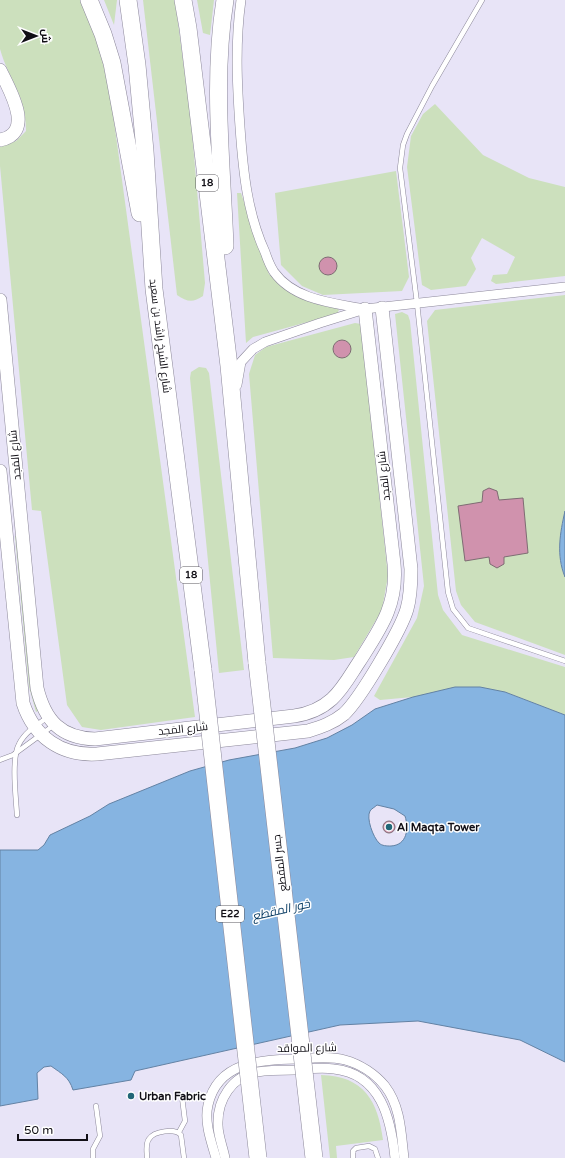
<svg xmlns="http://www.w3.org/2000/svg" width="565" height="1158" font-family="'Varela Round',Cairo,sans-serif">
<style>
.green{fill:#cce0bd}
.water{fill:#86b4e1;stroke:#6382a4;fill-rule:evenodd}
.building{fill:#d092ad;stroke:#7e6c73}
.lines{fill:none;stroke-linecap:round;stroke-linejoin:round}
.lane-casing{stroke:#8c889a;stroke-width:5.5}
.street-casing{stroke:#8c889a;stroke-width:10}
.secondary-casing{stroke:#8c889a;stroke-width:14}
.highway-casing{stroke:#8c889a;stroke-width:18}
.lane{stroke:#fff;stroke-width:4.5}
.street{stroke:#fff;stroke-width:9}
.secondary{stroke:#fff;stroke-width:13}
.highway{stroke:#fff;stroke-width:17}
.highway-bridge-casing{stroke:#8c889a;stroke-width:18;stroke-linecap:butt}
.highway-bridge{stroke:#fff;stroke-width:17}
.poi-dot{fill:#226777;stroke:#fff;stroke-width:1.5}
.labels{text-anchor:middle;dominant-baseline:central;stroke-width:3;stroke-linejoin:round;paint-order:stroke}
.shield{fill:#fff;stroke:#58575c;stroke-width:1}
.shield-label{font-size:10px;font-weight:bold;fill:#110f16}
.street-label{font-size:11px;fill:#110f16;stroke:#fff}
.poi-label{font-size:11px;font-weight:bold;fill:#110f16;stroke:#fff;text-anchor:start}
.water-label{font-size:12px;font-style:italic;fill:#00355e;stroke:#fff}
</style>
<rect width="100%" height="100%" fill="#e8e4f7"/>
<g class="green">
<path d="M0 0H81L100 50 111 99 195 717 101 730 82 727 67 705 41 511 32 510 0 166V147L16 141 26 131C26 94 9 81 0 49 0 37 0 14 0 0Z"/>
<path d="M104 0H117L114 25Z"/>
<path d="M143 0H175L191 120 205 283 203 296C193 303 187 302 177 295Z"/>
<path d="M197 0H214L210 35 203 33Z"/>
<path d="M435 104 483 155 529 178 565 187V276L496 284 491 281 493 275 507 274 515 257 482 238 471 258 476 269 466 286 431 290 422 285 407 167 411 136 423 114Z"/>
<path d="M396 171 409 277 402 291 323 295 302 286 281 265 275 193Z"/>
<path d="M237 193H241L269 274 297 297 320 305 336 307 339 310 337 314 253 337 246 343Z"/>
<path d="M565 295V511C560 533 556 555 565 577V655L475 622 461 605 456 591 427 321 435 310Z"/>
<path d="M402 312 408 315 410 321 438 595 443 610 462 635 565 667V715L505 692 413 697 380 700 374 696 417 618 424 586 395 314Z"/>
<path d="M355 323 361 324 388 576 382 610 354 657 334 660 273 658 249 374 255 355 266 347Z"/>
<path d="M199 367 206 368 209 373 244 670 219 673 190 378 191 372Z"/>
<path d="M21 535 42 709 36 712 29 687 15 536Z"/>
<path d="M321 1075C364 1076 378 1101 383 1140L336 1146 337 1158H330Z"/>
</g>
<g class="water">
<path d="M565 511V577C556 555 560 533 565 511Z"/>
<path d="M455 687H480L505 692 565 715V1062L520 1040 418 1021 340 1025 135 1071 131 1080 73 1090C69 1077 62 1074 51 1066L44 1067 37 1073 38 1099 0 1106V850H38L44 845 50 835 90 816 109 804 190 771 229 760 295 748 327 738 352 725 375 709 413 697ZM377 805 394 809 405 816C409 829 407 845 391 846 387 846 382 846 379 843 373 837 366 818 370 811 371 809 375 807 377 805Z"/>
</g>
<g class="building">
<circle cx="328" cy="266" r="9"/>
<circle cx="342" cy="349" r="9"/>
<path d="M489 488 497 491 499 500 523 498 528 553 504 557V564L497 568 490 564 489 557 465 561 458 506 482 502 483 491Z"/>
<circle cx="389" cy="827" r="6"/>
</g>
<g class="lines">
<defs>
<g id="lane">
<path d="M482 0 432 86 407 134 403 145 400 168 417 303 448 592 453 609 468 628 565 661"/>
<path d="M0 760 13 755 54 725"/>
<path d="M17 815C16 798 11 759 19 744 25 732 38 724 48 717"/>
<path d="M179 1132 185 1121 182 1097"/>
<path d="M93 1158V1149L100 1136 96 1106"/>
<path d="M147 1158C147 1152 145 1144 149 1139 154 1131 175 1128 181 1135L184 1158"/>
<path d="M353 1158V1151L356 1148 369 1146 375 1149 378 1158"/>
</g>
<g id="street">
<path d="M241 0C235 43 237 84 240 127 243 170 247 213 265 252 267 258 270 266 274 272 294 300 333 303 364 309"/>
<path d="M237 385 241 362 253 349 265 342 320 323 365 309 565 287"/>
<path d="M216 1158C211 1141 204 1122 208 1105 218 1060 263 1060 299 1059 314 1058 330 1056 345 1060 360 1064 375 1074 385 1086 401 1107 401 1133 404 1158"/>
<path d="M225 1158C223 1147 218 1136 218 1125 217 1100 232 1076 257 1072 269 1070 282 1070 294 1070 307 1069 321 1067 334 1069 381 1074 391 1119 395 1158"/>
</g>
<g id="secondary">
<path d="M0 70C9 89 36 133 0 140"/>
<path d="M0 300 37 688C45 721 61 738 95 739L294 716C308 714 321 709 332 699 343 689 351 674 359 662 380 629 398 605 394 564L365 309"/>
<path d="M0 471 23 703C34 737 61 756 97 754L308 731C321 727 333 723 344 714 360 699 401 630 407 609 411 595 411 582 411 569L382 308"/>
</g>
<g id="highway">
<path d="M89 0 103 34 112 63 140 213"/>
<path d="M128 0 137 65 145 151 154 289 203 670"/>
<path d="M183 0 188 28 229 366 257 663"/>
<path d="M225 246C222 165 212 80 225 0"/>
</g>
</defs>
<use href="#lane" class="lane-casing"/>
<use href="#street" class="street-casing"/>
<use href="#secondary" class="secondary-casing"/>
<use href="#highway" class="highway-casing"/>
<use href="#lane" class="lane"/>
<use href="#street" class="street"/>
<use href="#secondary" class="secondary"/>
<use href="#highway" class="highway"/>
<defs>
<g id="highway-bridge">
<path d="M257 663 314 1158"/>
<path d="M203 670 258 1158"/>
</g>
</defs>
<use href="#highway-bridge" class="highway-bridge-casing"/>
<use href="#highway-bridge" class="highway-bridge"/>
</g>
<g class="poi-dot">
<circle cx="389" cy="827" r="4"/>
<circle cx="131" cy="1096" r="4"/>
</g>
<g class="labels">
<g class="shield">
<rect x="196" y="175" width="22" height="16" rx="3"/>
<rect x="180" y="567" width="22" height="16" rx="3"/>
<rect x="216" y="906" width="28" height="16" rx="3"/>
</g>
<g class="shield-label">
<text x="207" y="183">18</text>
<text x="191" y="575">18</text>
<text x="230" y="914">E22</text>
</g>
<g class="street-label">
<text transform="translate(160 336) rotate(83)">شارع الشيخ راشد بن سعيد</text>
<text transform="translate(15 455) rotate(-95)">شارع المَجد</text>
<text transform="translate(384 476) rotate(-96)">شارع المَجد</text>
<text transform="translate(183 729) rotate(-6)">شارع المَجد</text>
<text transform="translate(280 863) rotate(-97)">جسر المقطع</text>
<text transform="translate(307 1048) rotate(-1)">شارع المواقد</text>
</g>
<g class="poi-label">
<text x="397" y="827">Al Maqta Tower</text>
<text x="139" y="1096">Urban Fabric</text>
</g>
<g class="water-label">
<text transform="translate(281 910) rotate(-13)">خور المقطع</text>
</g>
</g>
<g transform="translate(36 36) rotate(90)" stroke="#ffffff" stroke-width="3" paint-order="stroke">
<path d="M0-3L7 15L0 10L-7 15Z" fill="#110f16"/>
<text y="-6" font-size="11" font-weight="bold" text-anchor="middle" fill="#110f16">ش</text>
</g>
<path d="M18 1134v6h69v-6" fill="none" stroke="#110f16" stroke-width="2"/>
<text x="24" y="1134" font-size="12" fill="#110f16" stroke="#ffffff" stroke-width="3" paint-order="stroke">50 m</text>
</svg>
